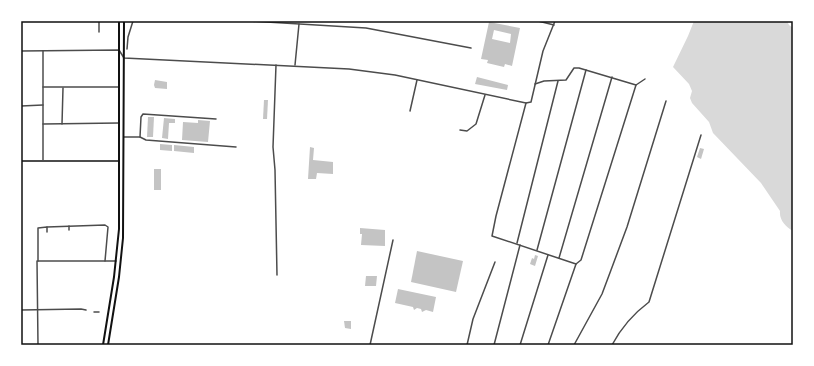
<svg xmlns="http://www.w3.org/2000/svg" width="814" height="366" font-family="'Space Grotesk',sans-serif">
<style>
.water{fill:#d9d9d9}
.building{fill:#c4c4c4;fill-rule:evenodd}
.lines{fill:none;stroke-linecap:round;stroke-linejoin:round}
.minor{stroke:#4c4c4c;stroke-width:1.5}
.tertiary{stroke:#4c4c4c;stroke-width:2}
.secondary{stroke:#111;stroke-width:2}
.neatline{fill:none;stroke:#111;stroke-width:1.5}
</style>
<rect width="100%" height="100%" fill="#fff"/>
<path class="water" d="M694 21H787L789 25 793 28V231C786 227 779 220 780 211L761 183 713 133 709 122 692 103 690 98 692 91 689 84 673 67 688 36Z"/>
<g class="building">
<path d="M489 22 520 28 512 66 505 64 504 67 487 63 488 60 481 59ZM494 30 511 34 510 43 492 39Z"/>
<path d="M477 77 508 85 507 90 475 84Z"/>
<path d="M155 80 167 82V89L155 88 154 85Z"/>
<path d="M264 100H268L267 119H263Z"/>
<path d="M148 117H154L153 137H147Z"/>
<path d="M164 118 175 119V123H169L168 139 162 138Z"/>
<path d="M198 120 210 121 208 142 182 140 183 122 198 123Z"/>
<path d="M160 144 172 145V151L160 150Z"/>
<path d="M174 145 194 147V153L174 151Z"/>
<path d="M310 147 314 148 313 160 333 162V174L317 173 316 179H308Z"/>
<path d="M700 148 704 149 701 159 697 157Z"/>
<rect x="154" y="169" width="7" height="21"/>
<path d="M360 228 385 230V246L361 245 362 234H360Z"/>
<path d="M417 251 463 261 456 292 411 282Z"/>
<path d="M535 255 538 256 535 266 530 264 532 258 534 259Z"/>
<path d="M366 276H377L376 286H365Z"/>
<path d="M398 289 436 297 433 312 426 310 422 312 421 309 417 308 414 310 413 307 395 303Z"/>
<path d="M344 321H351V329L345 328Z"/>
</g>
<g class="lines">
<g class="minor">
<path d="M99 21V32"/>
<path d="M249 21 366 28 471 48"/>
<path d="M538 21 554 25"/>
<path d="M127 49 128 37 133 21"/>
<path d="M21 51 119 50 124 58 349 69 395 75 526 103 531 102 543 51 555 21"/>
<path d="M43 51V161"/>
<path d="M276 65 273 147 275 170 277 275"/>
<path d="M295 65 299 24"/>
<path d="M535 84 544 81 566 80 574 68H579L636 85 645 79"/>
<path d="M43 87H119"/>
<path d="M526 103 496 216 492 236 576 264"/>
<path d="M21 106 43 105"/>
<path d="M410 111 417 80"/>
<path d="M43 124 119 123"/>
<path d="M62 124 63 88"/>
<path d="M460 130 467 131 476 124 485 95"/>
<path d="M124 137H140L146 140 236 147"/>
<path d="M140 137 141 117 143 114 216 119"/>
<path d="M69 226V230"/>
<path d="M47 227 105 225 108 227 105 261"/>
<path d="M517 243 558 81"/>
<path d="M537 250 586 70"/>
<path d="M559 258 612 77"/>
<path d="M38 261V228L47 227V232"/>
<path d="M21 310 81 309 86 310"/>
<path d="M94 312H99"/>
<path d="M38 345 37 261H116"/>
<path d="M370 345 393 240"/>
<path d="M467 345 473 319 495 262"/>
<path d="M494 345 520 245"/>
<path d="M520 345 548 255"/>
<path d="M548 345 576 264 581 260 636 85"/>
<path d="M574 345 602 294 611 270 627 227 666 101"/>
<path d="M612 345C621 328 633 314 649 302L701 135"/>
</g>
<path class="tertiary" d="M21 161H119"/>
<g class="secondary">
<path d="M103 345 114 277 119 229V21"/>
<path d="M108 345 119 277 123 238 124 21"/>
</g>
</g>
<rect width="814" height="366" fill="none" stroke="#ffffff" stroke-width="44"/>
<rect x="22" y="22" width="770" height="322" class="neatline"/>
</svg>
